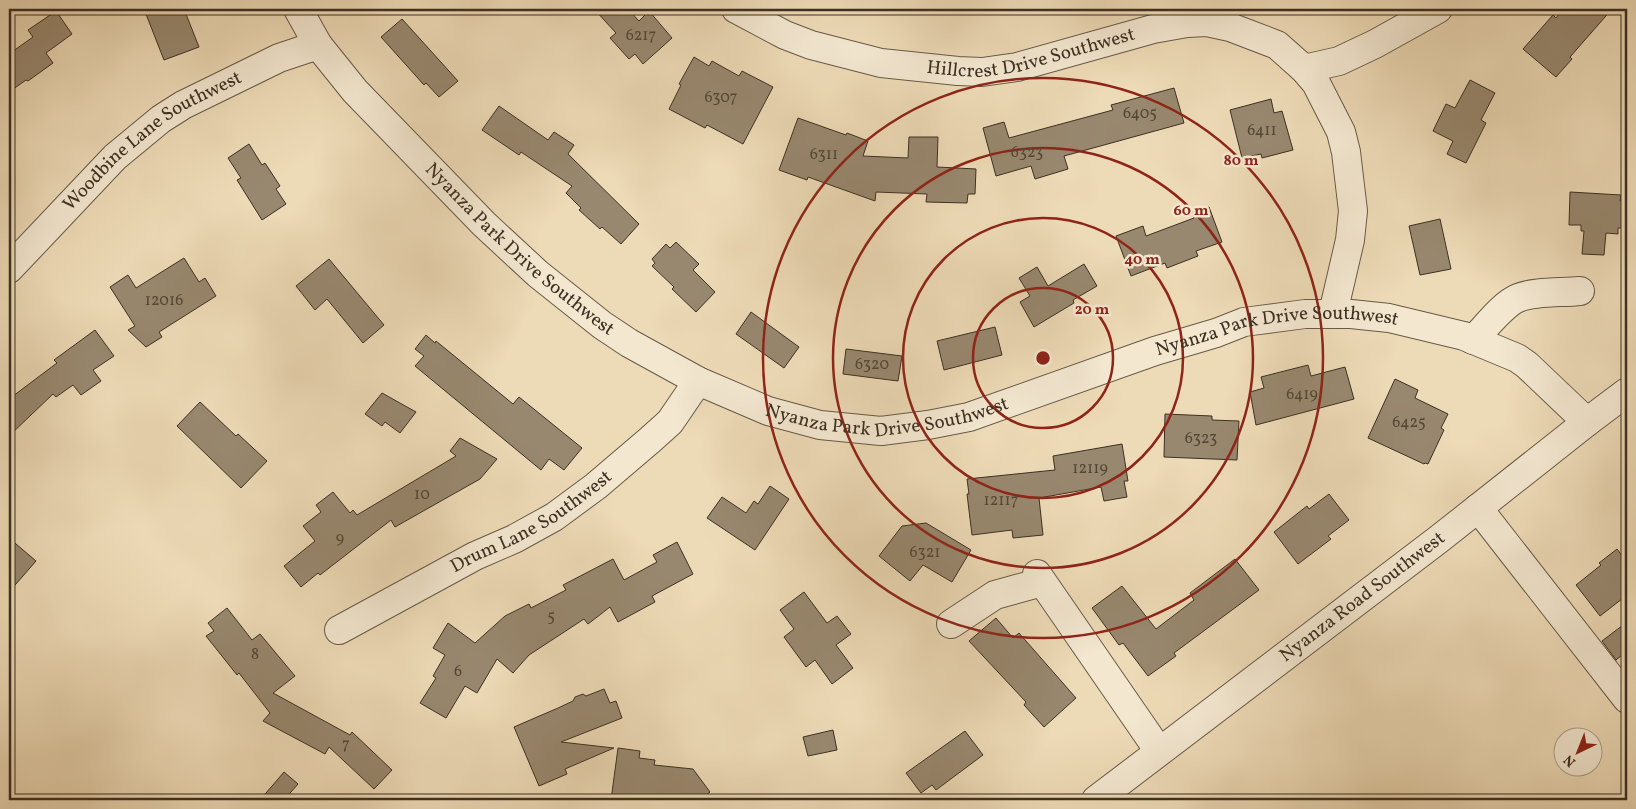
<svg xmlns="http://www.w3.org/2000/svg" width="1636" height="809" font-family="Vollkorn,serif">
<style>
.building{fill:#98886f;stroke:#3c3023}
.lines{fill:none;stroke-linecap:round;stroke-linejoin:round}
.minor-casing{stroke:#685a48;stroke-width:30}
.minor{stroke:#f3e7d0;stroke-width:28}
.ring{fill:none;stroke:#8f2418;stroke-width:2.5}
.labels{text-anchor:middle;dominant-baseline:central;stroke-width:5;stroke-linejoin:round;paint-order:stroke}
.number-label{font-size:16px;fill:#534636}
.street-label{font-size:19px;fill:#3c3023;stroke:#f3e7d0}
.centre{fill:#8f2418;stroke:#f3e7d0;stroke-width:2.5}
.ring-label{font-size:15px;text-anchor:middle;font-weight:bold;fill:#8f2418;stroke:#f3e7d0;stroke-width:5;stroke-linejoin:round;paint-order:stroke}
</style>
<rect width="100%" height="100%" fill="#eddab6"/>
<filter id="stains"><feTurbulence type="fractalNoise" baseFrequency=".004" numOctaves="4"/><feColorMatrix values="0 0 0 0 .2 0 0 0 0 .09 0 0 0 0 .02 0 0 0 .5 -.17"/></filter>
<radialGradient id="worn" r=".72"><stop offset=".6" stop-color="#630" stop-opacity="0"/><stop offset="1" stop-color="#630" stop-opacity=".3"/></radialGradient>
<g class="building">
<path d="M144 9H184L199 47 164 60Z"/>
<path d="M594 9H628L639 21 649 11 672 38 643 64 635 54 629 59 610 38 616 33Z"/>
<path d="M1563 9H1612L1570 57 1572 59 1556 77 1523 49 1553 15 1556 18Z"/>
<path d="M56 11 72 34 46 53 53 63 28 81 26 80 9 92V54L33 37 28 30Z"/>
<path d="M402 19 458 81 439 97 426 83 424 85 381 37Z"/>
<path d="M694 57 709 66 712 61 739 76 742 71 773 87 743 144 707 125 705 128 669 109 681 85 679 84Z"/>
<path d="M1470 80 1495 93 1481 120 1486 123 1466 163 1447 154 1453 141 1433 131 1446 104 1455 108Z"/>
<path d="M1174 88 1184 123 1064 156 1068 169 1035 179 1031 166 996 176 983 128 1004 122 1009 138 1113 110 1111 105Z"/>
<path d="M1271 99 1274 113 1282 111 1293 150 1262 158 1261 154 1242 158 1230 110Z"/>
<path d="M499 106 548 140 554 132 574 145 568 154 639 224 621 244 602 227 600 229 579 210 581 208 566 193 572 186 521 152 519 155 482 130Z"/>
<path d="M798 118 846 135 847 133 868 141 863 156 908 158 909 137H938L937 167 976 169 975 194H968L967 203 926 202 927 194 876 192 875 201 808 177 807 180 779 170Z"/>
<path d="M249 144 262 165 265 163 280 186 276 189 286 204 262 220 237 180 241 178 228 158Z"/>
<path d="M1570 192 1621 195 1620 201H1627V228H1618V234L1606 233 1604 255 1582 254 1584 231H1581V225H1569Z"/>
<path d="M1209 207 1222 242 1196 251 1198 256 1167 268 1165 263 1131 276 1116 236 1143 226 1146 236 1194 218 1192 213Z"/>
<path d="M1440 219 1451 269 1420 275 1409 226Z"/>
<path d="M676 242 699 264 693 270 715 292 696 312 672 289 674 287 652 266 655 263 652 259 666 244 670 248Z"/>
<path d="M184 258 199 282 205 278 216 296 159 332 162 337 146 347 128 330 135 326 110 287 128 275 136 288Z"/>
<path d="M329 259 384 325 363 343 327 299 315 310 296 286Z"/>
<path d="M1084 264 1097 286 1073 300 1074 303 1034 327 1020 302 1030 296 1019 278 1037 267 1048 286Z"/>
<path d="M751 312 799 347 784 368 736 334Z"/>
<path d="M995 327 1002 355 944 370 937 341Z"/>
<path d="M95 330 114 356 93 370 101 381 81 395 73 385 56 397 53 394 9 436V399L57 363 54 360Z"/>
<path d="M426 335 435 343 436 341 513 404 519 397 582 448 564 470 549 459 541 470 415 366 424 356 415 349Z"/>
<path d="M846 349 902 356 898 381 843 374Z"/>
<path d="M1308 365 1311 376 1345 367 1354 399 1256 425 1250 392 1264 388 1261 377Z"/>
<path d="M1395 379 1418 390 1415 398 1448 414 1441 428 1444 430 1428 464 1425 463 1424 464 1368 438Z"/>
<path d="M382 393 416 412 400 433 385 422 382 426 365 414Z"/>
<path d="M200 402 236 436 238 434 267 461 241 488 177 426Z"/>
<path d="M1165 414 1212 416V420L1239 421 1237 460 1164 457Z"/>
<path d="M460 438 497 459 480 479 395 527 391 520 320 575 318 573 301 587 284 566 315 541 303 526 321 512 316 505 333 492 350 513 353 510 357 515 456 456 450 451Z"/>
<path d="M1122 444 1128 481H1124L1127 497 1104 501 1101 487 1039 498 1043 535 1013 538 1012 530 972 535 967 494H969L967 479 1055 470 1053 456Z"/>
<path d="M770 486 789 499 755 550 707 518 722 497 746 513 754 501 758 504Z"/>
<path d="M1329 494 1349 520 1328 536 1331 539 1298 564 1274 532 1307 506 1309 509Z"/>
<path d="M926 523 971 550 952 582 923 565 910 581 879 556 902 526Z"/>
<path d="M9 538 36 561 9 592Z"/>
<path d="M677 542 693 574 652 596 655 602 618 622 610 607 588 624 584 619 529 655 513 673 497 659 477 693 465 686 446 718 420 703 436 678 433 676 445 655 433 648 448 623 475 643 505 616 529 604 531 608 566 590 563 585 613 559 624 580 657 562 653 555Z"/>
<path d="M1617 549 1627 562V595L1600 616 1576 585 1601 565 1599 563Z"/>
<path d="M1235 559 1259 590 1174 653 1176 656 1148 676 1123 643 1119 645 1092 608 1122 586 1156 629 1194 600 1190 593Z"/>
<path d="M804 592 827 623 837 616 851 634 836 645 853 668 832 684 815 660 806 667 784 637 794 629 780 610Z"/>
<path d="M227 608 252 640 260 634 295 676 273 693 350 735 352 732 392 770 374 789 329 747 325 754 263 721 270 713 239 673 237 675 206 636 214 631 208 623Z"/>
<path d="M996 618 1013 638 1019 633 1076 698 1044 727 1024 705 1026 702 969 641Z"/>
<path d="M1627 622V651L1616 660 1602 641Z"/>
<path d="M604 689 610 703 616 701 622 718 561 742 614 748 565 769 567 774 539 786 514 727 558 708 573 701 575 697 583 694 586 696Z"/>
<path d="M833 730 837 750 808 756 803 737Z"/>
<path d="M965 731 983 755 936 790 932 785 921 793 906 773Z"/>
<path d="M618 748 640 751 639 758 655 760 654 765 693 769 710 792 699 800H611Z"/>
<path d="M284 772 298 784 284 800H260Z"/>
</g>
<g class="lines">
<defs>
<g id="minor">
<path id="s1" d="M298 9 318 45 355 91 484 224 538 274 602 325 629 343 698 381 768 411 820 425 881 431 928 425 969 417 1155 351 1216 333 1244 322 1305 314H1351L1389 318 1464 336 1517 358 1527 365 1587 422"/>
<path id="s2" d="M736 9 785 35 811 45 881 63 958 71 982 72 1017 67 1153 29 1187 23 1207 22 1230 27 1277 45 1304 69 1316 83 1341 132 1346 152 1353 211 1350 240 1333 313"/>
<path d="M1304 69 1339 61 1375 44 1438 9"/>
<path id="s3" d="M9 269 115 157 161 119 183 105 279 58 318 45"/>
<path d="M1473 340C1485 328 1503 304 1518 298 1535 291 1561 293 1580 291"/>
<path d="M1478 508 1627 699"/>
<path d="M1037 574 1159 751"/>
<path d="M951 624 995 595 1042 582"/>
<path id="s4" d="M339 630 475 556 514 539 554 517 596 486 650 440 670 422 698 381"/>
<path id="s5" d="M1096 800 1439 539 1587 422 1627 392"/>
</g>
</defs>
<use href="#minor" class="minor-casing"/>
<use href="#minor" class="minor"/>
</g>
<g class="ring">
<circle cx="1043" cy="358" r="70"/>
<circle cx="1043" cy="358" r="140"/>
<circle cx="1043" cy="358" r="210"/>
<circle cx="1043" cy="358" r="280"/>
</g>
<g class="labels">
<g class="number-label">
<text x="641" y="36">6217</text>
<text x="721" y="98">6307</text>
<text x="1140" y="114">6405</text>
<text x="1262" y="131">6411</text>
<text x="1027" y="153">6323</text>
<text x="824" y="155">6311</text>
<text x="164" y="301">12016</text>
<text x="872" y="365">6320</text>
<text x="1302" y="395">6419</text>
<text x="1409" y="423">6425</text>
<text x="1201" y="439">6323</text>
<text x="1090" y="469">12119</text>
<text x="422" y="495">10</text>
<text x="1001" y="501">12117</text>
<text x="340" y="539">9</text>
<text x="925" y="553">6321</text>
<text x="551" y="617">5</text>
<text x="255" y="655">8</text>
<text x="458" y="672">6</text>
<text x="346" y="745">7</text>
</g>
<g class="street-label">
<text stroke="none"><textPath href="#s2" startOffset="308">Hillcrest Drive Southwest</textPath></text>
<text stroke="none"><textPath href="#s3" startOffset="194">Woodbine Lane Southwest</textPath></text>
<text stroke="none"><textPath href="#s1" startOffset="329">Nyanza Park Drive Southwest</textPath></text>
<text stroke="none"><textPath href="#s1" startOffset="1155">Nyanza Park Drive Southwest</textPath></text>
<text stroke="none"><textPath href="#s1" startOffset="750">Nyanza Park Drive Southwest</textPath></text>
<text stroke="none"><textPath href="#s4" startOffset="221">Drum Lane Southwest</textPath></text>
<text stroke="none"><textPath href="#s5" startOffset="335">Nyanza Road Southwest</textPath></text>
</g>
</g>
<circle cx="1043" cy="358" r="8" class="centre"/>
<g class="ring-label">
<text x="1241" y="165">80 m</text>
<text x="1191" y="215">60 m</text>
<text x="1142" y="264">40 m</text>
<text x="1092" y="314">20 m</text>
</g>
<rect width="1636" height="809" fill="none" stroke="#eddab6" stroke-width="30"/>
<rect x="10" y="10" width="1616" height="789" fill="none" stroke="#3c3023" stroke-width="2.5"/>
<rect x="15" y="15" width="1606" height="779" fill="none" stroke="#3c3023"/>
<g transform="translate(1578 752) rotate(223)"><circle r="24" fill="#f3e7d0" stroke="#aa9e8b"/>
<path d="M0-4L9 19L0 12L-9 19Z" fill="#8f2418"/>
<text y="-8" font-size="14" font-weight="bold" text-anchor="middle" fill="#3c3023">N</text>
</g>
<rect width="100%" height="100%" filter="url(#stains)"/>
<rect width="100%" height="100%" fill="url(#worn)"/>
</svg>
